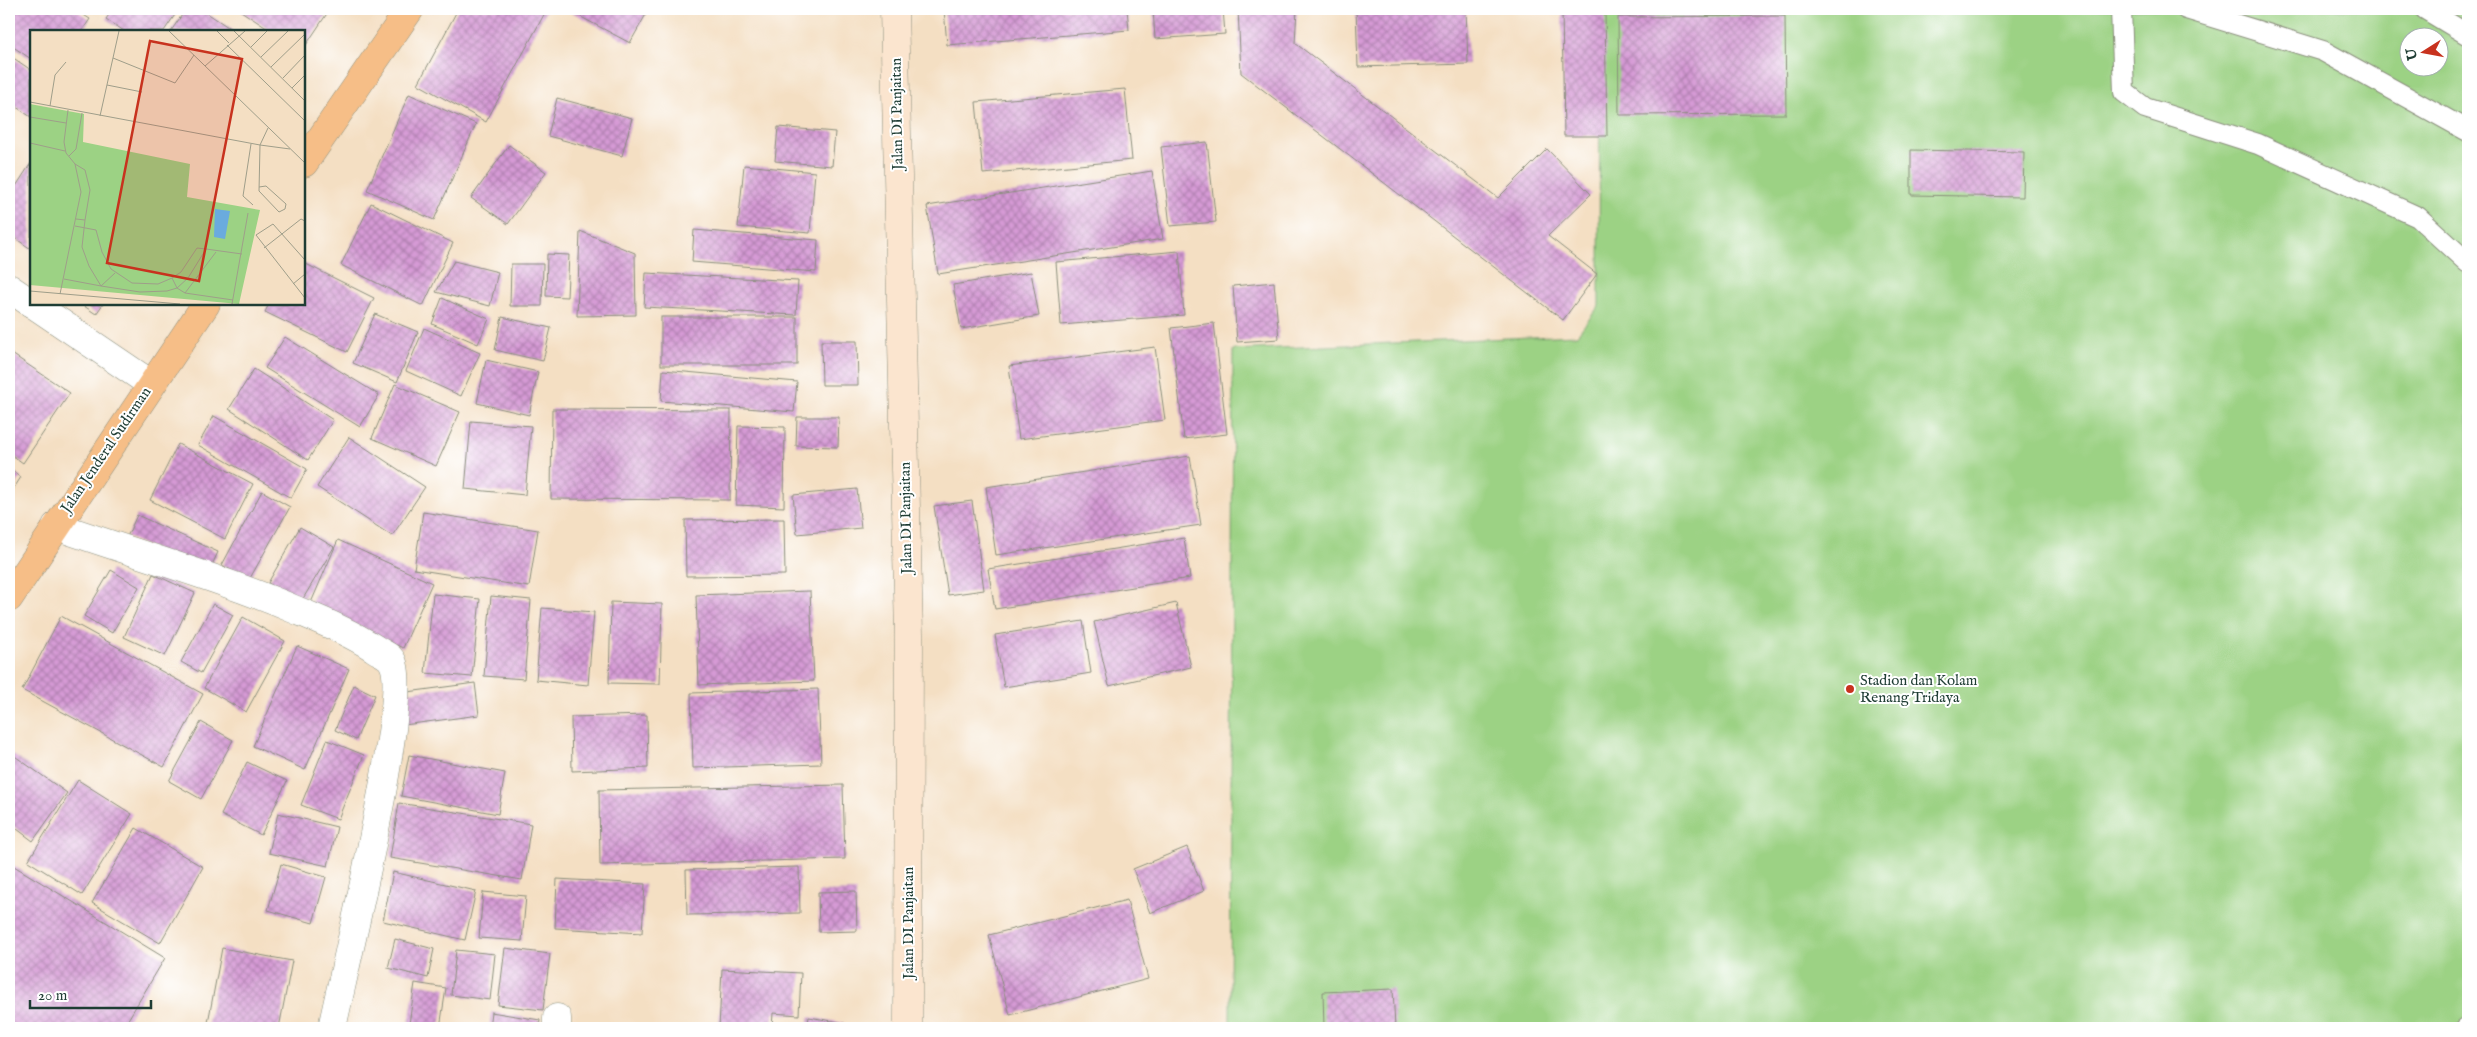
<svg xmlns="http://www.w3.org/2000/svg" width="2477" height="1037" font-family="'IM FELL English',serif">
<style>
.park{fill:#9cd284;stroke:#5e885c;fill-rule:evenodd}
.building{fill:url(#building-cross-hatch)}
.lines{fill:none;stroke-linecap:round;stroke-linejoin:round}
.lane-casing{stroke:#8a8e7c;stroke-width:22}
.street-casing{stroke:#8a8e7c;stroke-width:29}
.secondary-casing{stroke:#8a8e7c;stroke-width:29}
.primary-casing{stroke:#8a8e7c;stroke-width:29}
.lane{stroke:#fff;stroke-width:20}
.street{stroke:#fff;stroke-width:28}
.secondary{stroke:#fbe5cf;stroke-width:28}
.primary{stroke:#f6be87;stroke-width:28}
.poi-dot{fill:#c8321e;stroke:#fff;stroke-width:2}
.labels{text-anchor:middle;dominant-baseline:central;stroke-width:4;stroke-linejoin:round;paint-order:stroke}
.street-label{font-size:15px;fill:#1f3d34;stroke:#fff}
.poi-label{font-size:15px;fill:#1f3d34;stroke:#fff;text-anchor:start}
.inset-road{fill:none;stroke:#9f9e8a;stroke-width:1}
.view{fill:#c8321e;fill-opacity:0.15;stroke:#c8321e;stroke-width:2.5}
.inset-edge{fill:none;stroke:#1f3d34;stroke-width:2.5}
</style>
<defs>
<pattern id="building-cross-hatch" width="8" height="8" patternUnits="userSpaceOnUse" patternTransform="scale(1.25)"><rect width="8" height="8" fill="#d69ad5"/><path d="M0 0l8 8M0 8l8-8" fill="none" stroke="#ad7fae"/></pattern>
</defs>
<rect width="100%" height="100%" fill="#fff"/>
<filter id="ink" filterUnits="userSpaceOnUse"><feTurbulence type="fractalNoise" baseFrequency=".02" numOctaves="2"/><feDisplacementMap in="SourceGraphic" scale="10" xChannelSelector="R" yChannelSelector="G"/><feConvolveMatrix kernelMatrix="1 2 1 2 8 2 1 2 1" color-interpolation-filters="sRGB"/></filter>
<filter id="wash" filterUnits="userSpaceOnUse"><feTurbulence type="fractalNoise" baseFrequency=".0096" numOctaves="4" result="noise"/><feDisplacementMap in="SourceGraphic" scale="20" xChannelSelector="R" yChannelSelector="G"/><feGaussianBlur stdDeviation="1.12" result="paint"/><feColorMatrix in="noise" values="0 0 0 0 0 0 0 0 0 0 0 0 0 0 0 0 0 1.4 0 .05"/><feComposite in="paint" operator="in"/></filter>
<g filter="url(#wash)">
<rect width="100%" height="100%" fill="#f4dfc3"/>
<path class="park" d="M1600 9H2468V1028H1230L1233 350 1577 335 1599 306ZM2410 38H2440V68H2410Z"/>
<g id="blocks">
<g class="building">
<path d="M74 9 90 19 82 31H31V59L9 44V9Z"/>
<path d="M113 9H179L164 31H124L106 19Z"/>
<path d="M186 9H201L234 31H171Z"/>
<path d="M238 9H330L304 48V31H271Z"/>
<path d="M458 9H547L486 122 418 84Z"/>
<path d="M566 9H649L630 43Z"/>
<path d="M769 9H793V11L769 10Z"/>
<path d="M944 9H1127L1129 30 947 45Z"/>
<path d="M1153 9H1223L1225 34 1155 39Z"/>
<path d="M1238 9H1297L1295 43 1498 198 1547 149 1591 194 1548 236 1597 274 1563 320 1241 73Z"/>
<path d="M1356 9H1466L1468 64 1358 67Z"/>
<path d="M1562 9H1605L1607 136H1564Z"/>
<path d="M1785 16 1786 114 1619 115 1618 17Z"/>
<path d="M9 55 31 70V117L9 102Z"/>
<path d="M1125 89 1132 160 983 174 976 102Z"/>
<path d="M409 94 476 124 434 220 367 190Z"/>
<path d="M557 98 632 118 622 156 548 136Z"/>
<path d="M778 127 835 132 832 166 775 161Z"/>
<path d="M1207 142 1216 222 1170 226 1161 147Z"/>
<path d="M509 145 546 172 508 224 471 198Z"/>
<path d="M1911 150 2024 152 2023 197 1911 195Z"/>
<path d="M31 163V249L9 234V197Z"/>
<path d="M744 165 815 172 810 233 738 227Z"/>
<path d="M1152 171 1163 239 938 274 927 206Z"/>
<path d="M371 203 453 243 423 306 341 265Z"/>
<path d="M694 230 818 240 816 272 692 262Z"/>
<path d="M580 231 635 253 636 315 577 316Z"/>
<path d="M1179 251 1184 315 1061 325 1056 262Z"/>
<path d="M547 254 569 255 567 297 546 296Z"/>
<path d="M454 261 498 272 490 306 436 292Z"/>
<path d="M304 263 374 298 347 352 265 312 269 304H304Z"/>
<path d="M511 264H543L542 306H510Z"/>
<path d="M1031 272 1039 316 961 329 953 285Z"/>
<path d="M646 273 798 281 796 315 644 307Z"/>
<path d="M1274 282 1279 339 1237 342 1233 286Z"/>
<path d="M442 298 489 319 478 344 432 324Z"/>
<path d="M81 304H103L96 314Z"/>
<path d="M375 314 418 332 397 382 353 363Z"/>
<path d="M502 317 551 328 543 361 495 350Z"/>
<rect x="661" y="317" width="136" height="48"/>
<path d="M1214 323 1227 434 1184 439 1171 328Z"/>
<path d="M424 328 480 353 461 396 406 371Z"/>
<path d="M285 337 379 395 360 427 265 368Z"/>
<path d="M821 341H857L858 385H822Z"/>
<path d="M1155 347 1165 420 1019 439 1009 366Z"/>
<path d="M9 352 70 393 23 463 9 453Z"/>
<path d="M486 360 538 372 529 415 477 403Z"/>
<path d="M254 369 333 420 308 460 229 409Z"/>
<path d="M663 370 797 382 794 412 661 401Z"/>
<path d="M395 384 460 412 436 466 372 438Z"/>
<path d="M552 409 731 410 730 500 551 499Z"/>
<path d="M214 416 307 469 291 498 198 445Z"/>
<path d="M797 417H839L838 447 796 446Z"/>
<path d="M471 421 531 426 525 495 465 489Z"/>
<path d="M738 426 785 427 784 507 736 505Z"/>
<path d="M349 437 425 487 392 536 317 487Z"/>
<path d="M178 444 253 484 225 539 150 500Z"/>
<path d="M1190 456 1201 525 996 555 986 487Z"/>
<path d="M9 468 21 477 9 496Z"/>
<path d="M857 489 861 528 797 534 793 495Z"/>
<path d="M262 491 290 507 249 580 222 565Z"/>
<path d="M972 501 984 590 948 595 934 506Z"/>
<path d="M423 512 538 530 529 587 414 569Z"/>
<path d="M137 515 218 552 208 574 127 537Z"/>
<path d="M784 519 785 575 686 576 685 520Z"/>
<path d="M300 527 334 547 301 602 268 583Z"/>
<path d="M1184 538 1190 578 995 609 988 569Z"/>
<path d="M338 540 432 583 403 648 310 605Z"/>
<path d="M111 570 139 587 112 633 84 616Z"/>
<path d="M153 574 195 593 165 656 124 637Z"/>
<path d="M810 591 814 681 699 685 696 595Z"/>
<path d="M433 594 480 599 472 677 425 673Z"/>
<path d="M491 596 531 600 524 679 484 676Z"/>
<path d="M611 602 662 604 660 684 609 683Z"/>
<path d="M1176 603 1191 667 1109 686 1094 622Z"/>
<path d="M213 604 233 615 201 673 181 662Z"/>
<path d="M542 608 594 612 588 685 536 680Z"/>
<path d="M61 616 203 694 164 767 22 690Z"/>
<path d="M243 617 285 641 246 712 204 688Z"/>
<path d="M1083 621 1091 673 1004 687 995 635Z"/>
<path d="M297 646 349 669 305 770 253 746Z"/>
<path d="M475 683 479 715 404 725 400 693Z"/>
<path d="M354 685 375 695 356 740 335 730Z"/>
<path d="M818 689 821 764 693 768 691 693Z"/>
<path d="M647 715 648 768 572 771 571 717Z"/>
<path d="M201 722 233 740 201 799 169 781Z"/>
<path d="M327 740 364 755 338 819 301 805Z"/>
<path d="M9 752 67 793 33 841 9 823Z"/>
<path d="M409 755 505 773 498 814 401 796Z"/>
<path d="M247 762 287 781 261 835 221 815Z"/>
<path d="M78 780 132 814 82 895 28 861Z"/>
<path d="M843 785 845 859 600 865 599 790Z"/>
<path d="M399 803 531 824 522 880 390 858Z"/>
<path d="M278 813 337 827 328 866 269 853Z"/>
<path d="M136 828 203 867 160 943 92 903Z"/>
<path d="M1187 847 1204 891 1150 913 1133 869Z"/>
<path d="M9 863 165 958 123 1028H9Z"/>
<path d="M281 864 326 877 313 923 268 910Z"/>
<path d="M799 867 800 913 687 915 686 870Z"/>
<path d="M393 872 476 891 465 940 383 921Z"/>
<path d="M557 879 645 884 642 933 555 928Z"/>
<path d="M856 891 857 931 819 932 818 892Z"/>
<path d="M483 892 526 896 522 941 479 938Z"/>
<path d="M1127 900 1148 979 1010 1015 989 935Z"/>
<path d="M395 939 434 949 428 978 388 968Z"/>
<path d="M222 948 292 961 279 1028H207Z"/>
<path d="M505 948 550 954 543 1010 498 1005Z"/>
<path d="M456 950 495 954 490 1000 451 995Z"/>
<path d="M722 969 801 973 799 1015 773 1013 772 1028H719Z"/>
<path d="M415 983 446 988 440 1028 409 1024Z"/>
<path d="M1393 989 1395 1028H1324L1323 992Z"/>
<path d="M491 1012 540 1020 539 1028H489Z"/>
<path d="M809 1017 844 1023 843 1028H807Z"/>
</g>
</g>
</g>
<g filter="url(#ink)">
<use href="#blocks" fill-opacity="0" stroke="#8a8e7c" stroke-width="1"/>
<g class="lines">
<defs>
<g id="lane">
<path d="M2121 9 2124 92 2145 108 2258 144 2418 217 2468 263"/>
<path d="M2186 9 2323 51 2468 131"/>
<path d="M2425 9 2468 35"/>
<path d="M2466 1028 2468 1027"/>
</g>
<g id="street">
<path d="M9 288 31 303"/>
<path d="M33 304 151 384"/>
<path d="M56 526C136 554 218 577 296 610 322 621 349 632 374 648 379 652 389 655 392 661 412 693 343 975 332 1028"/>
<path d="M557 1028V1018"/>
</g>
<path id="secondary" d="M894 9 909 634 908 1028"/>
<g id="primary">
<path d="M304 163 410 9"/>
<path d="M9 598 206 304"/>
</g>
</defs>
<use href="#lane" class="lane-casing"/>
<use href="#street" class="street-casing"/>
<use href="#secondary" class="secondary-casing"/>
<use href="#primary" class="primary-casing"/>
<use href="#lane" class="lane"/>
<use href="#street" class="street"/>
<use href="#secondary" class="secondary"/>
<use href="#primary" class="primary"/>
</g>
</g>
<circle class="poi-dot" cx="1850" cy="689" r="5"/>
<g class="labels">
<g class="street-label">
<text transform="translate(897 114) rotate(-91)">Jalan DI Panjaitan</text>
<text transform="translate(106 450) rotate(-56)">Jalan Jenderal Sudirman</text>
<text transform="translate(906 518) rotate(-91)">Jalan DI Panjaitan</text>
<text transform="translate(908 923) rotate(-90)">Jalan DI Panjaitan</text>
</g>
<g class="poi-label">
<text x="1860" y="680">Stadion dan Kolam<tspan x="1860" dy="17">Renang Tridaya</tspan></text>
</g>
</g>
<g transform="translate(30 30)">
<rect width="275" height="275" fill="#f4dfc3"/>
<path d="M0 74 54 84 53 112 160 134 157 167 230 180 209 274 0 255Z" fill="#9cd284"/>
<path d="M185 179 200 181 195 209 184 207Z" fill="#6aabde"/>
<path class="inset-road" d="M139 1 275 133M187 1 199 13M204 1 275 71M197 15 275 91M221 17 237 1M231 27 258 1M83 28 145 53 164 25M175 36 215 1M241 37 275 4M253 48 275 25M77 55 112 62M262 58 275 45M0 72 230 115 229 161 249 182 255 179 256 174 236 156 229 157M20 76 25 45 36 32M70 86 89 1M0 87 36 93M238 98 230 115 260 119M0 113 35 121M221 114 213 166 223 175M39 126 46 119 52 83M45 134 55 140 60 160 55 190 46 189M55 190 52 217 59 236 71 256 110 262 137 261 147 258 158 248 176 219 212 224M45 196 66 200 72 222 81 239 102 253 128 254 142 248 151 242 167 218 176 219M234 218 271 189 275 191M275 230 243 194 226 205 275 268M142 248 147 258 155 263 186 222M34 249 71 256 85 243M263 254 275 244M0 261 150 274M155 263 203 270M30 264 51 162 45 134 36 123 34 112 38 80M202 274 218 183"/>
<path class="view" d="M120 11 212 29 169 251 77 233Z"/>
<rect width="275" height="275" class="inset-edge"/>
</g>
<rect width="2477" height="1037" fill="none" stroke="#fff" stroke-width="30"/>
<g transform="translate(2424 52) rotate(259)"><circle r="24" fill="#ffffff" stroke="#a5b1ae"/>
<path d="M0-4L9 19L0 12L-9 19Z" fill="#c8321e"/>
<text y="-8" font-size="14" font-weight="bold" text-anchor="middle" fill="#1f3d34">U</text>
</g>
<path d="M30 1000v8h121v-8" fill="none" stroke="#1f3d34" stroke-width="2.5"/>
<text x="38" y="1000" font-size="15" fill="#1f3d34" stroke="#ffffff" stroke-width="4" paint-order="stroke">20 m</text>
</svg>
